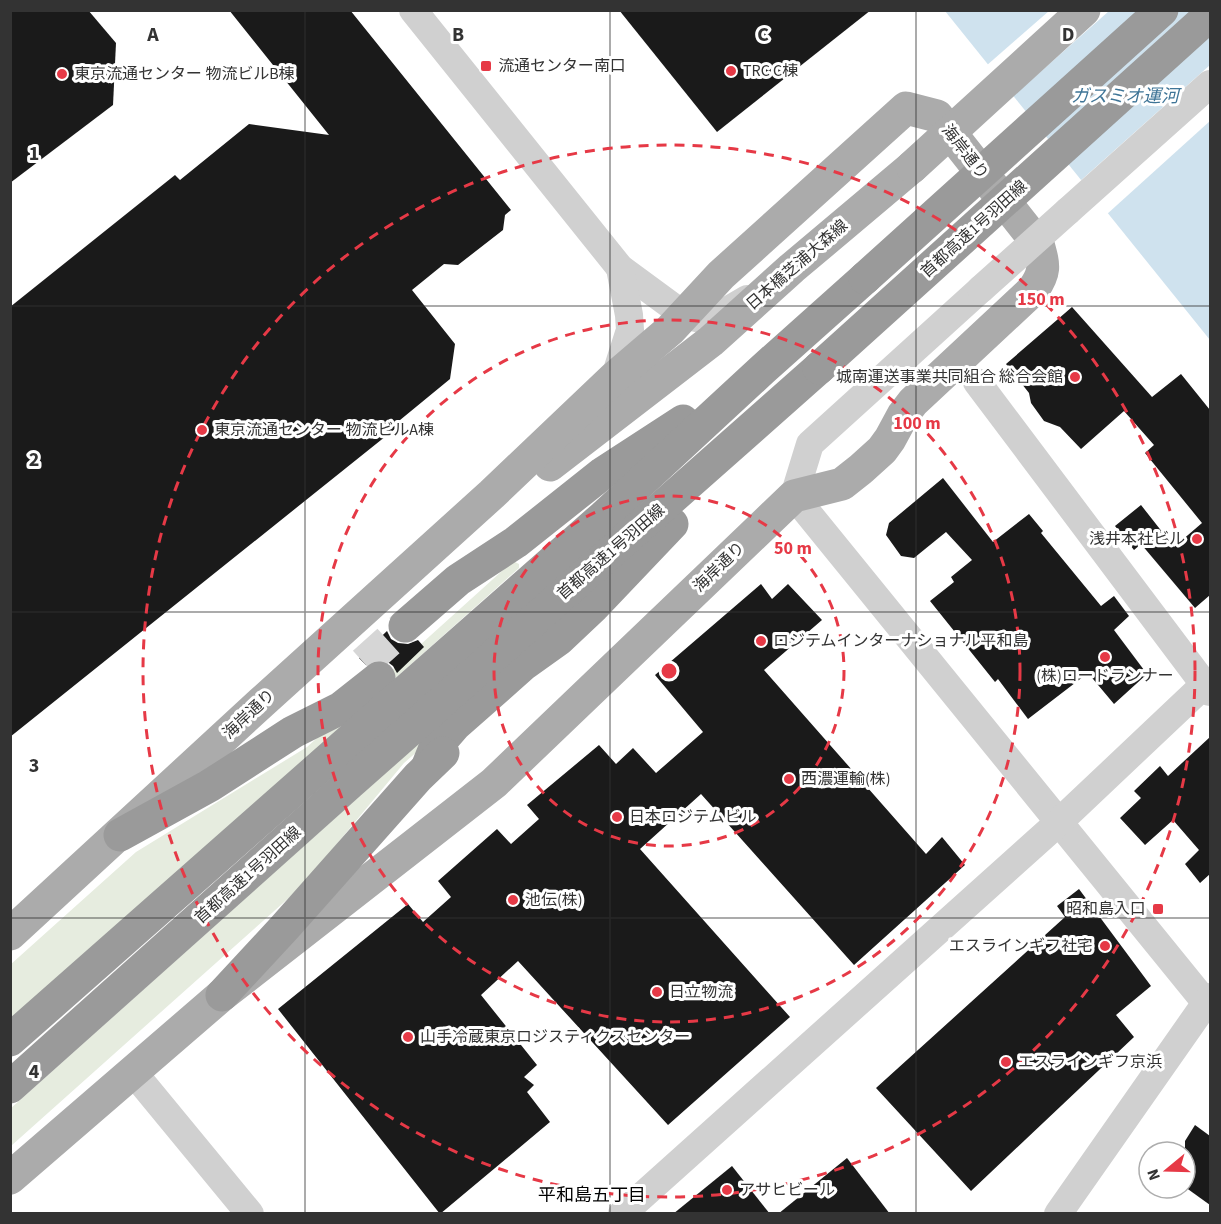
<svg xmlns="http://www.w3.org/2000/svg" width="1221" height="1224" font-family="'Source Sans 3','Noto Sans JP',sans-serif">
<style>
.green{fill:#e6ecdf}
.water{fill:#cfe2ee}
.pier{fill:#fff}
.building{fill:#1a1a1a}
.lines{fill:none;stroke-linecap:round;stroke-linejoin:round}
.motorway-tunnel{stroke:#d6d6d6;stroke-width:33;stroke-dasharray:33 16;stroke-linecap:butt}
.tertiary{stroke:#d0d0d0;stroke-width:28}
.primary{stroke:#ababab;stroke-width:33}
.motorway{stroke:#9a9a9a;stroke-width:33}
.tertiary-bridge{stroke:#d0d0d0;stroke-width:28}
.primary-bridge{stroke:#ababab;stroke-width:33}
.motorway-bridge{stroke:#9a9a9a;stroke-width:33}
.grid{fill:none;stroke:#333;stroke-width:1.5;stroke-opacity:0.55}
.ring{fill:none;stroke:#e63946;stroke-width:3;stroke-dasharray:10 8}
.poi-dot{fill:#e63946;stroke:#fff;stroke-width:2}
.labels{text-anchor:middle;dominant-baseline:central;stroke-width:6;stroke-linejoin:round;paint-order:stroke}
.poi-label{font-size:16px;fill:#333;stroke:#fff;text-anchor:start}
.street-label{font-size:16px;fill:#333;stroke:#fff}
.water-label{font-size:18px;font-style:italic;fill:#3f7597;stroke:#fff}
.neighbourhood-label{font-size:18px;fill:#000;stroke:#fff}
.grid-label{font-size:20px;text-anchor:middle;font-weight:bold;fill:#333;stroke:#fff;stroke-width:6;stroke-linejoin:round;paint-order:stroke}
.centre{fill:#e63946;stroke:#fff;stroke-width:3}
.ring-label{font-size:18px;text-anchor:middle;font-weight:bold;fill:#e63946;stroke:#fff;stroke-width:6;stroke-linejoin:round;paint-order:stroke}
</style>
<rect width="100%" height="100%" fill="#fff"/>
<g class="green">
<path d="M513 561 519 564V568L11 1021 10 965 136 852 307 747Z"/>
<path d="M563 614 569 620 404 763 301 887 11 1146 10 1109Z"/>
</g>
<path class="water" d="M945 11H1210V340Z"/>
<g class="pier">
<path d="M1049 11H1109L1011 98 986 66Z"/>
<path d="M1210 65V121L1106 215 1079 182Z"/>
</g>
<g class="building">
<path d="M10 10H88L116 43 113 105 10 183Z"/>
<path d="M229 10H350L511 210 505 215 503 230 458 265 444 264 412 290 455 344 450 379 394 425 396 428 10 737V307L175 175 180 180 249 124 329 135Z"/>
<path d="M619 10H871L717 132Z"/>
<path d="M1072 307 1152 397 1181 374 1210 410V595L1195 608 1141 544 1134 550 1115 526 1141 505 1174 547 1202 523 1145 453 1154 445 1124 411 1081 449 1060 427 1044 421 1031 403 1029 393 1006 364Z"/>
<path d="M943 478 993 542 1029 514 1043 531 1041 533 1101 606 1114 596 1129 616 1114 630 1147 674 1114 704 1088 673 1028 719 998 679 995 682 930 601 954 582 951 577 972 560 946 532 914 558 901 556 886 535 889 523Z"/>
<path d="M761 584 772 599 788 584 822 620 764 670 926 854 942 837 965 865 854 965 701 794 640 849 790 1017 668 1125 518 961 481 995 537 1065 524 1077 534 1085 527 1092 550 1122 440 1214 278 1009 408 904 423 922 451 897 438 881 497 829 511 844 539 819 527 805 599 745 616 764 633 748 656 773 703 732 655 675Z"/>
<path d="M387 631 391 639 398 643 408 644 418 640 424 647 397 673 393 666 385 660H376L366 665 359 658Z"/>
<path d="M1210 737V874L1200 883 1185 864 1199 850 1173 820 1145 845 1120 818 1141 798 1134 791 1160 766 1168 776Z"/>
<path d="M1079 889 1151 986 1116 1015 1134 1037 971 1191 876 1088 1065 917 1057 906Z"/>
<path d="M1195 1125 1210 1136V1205L1185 1187V1141Z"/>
<path d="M847 1158 890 1214H778Z"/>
<path d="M732 1166 770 1214H673Z"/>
</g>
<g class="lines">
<path class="motorway-tunnel" d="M364 663 405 626"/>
<g class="tertiary">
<path d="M413 10 620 268 684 315 701 319 718 316 747 299"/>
<path d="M1068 211 1210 84"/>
<path d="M981 289 810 444 794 496 1206 1003"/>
<path d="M615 377 630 330 629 315 620 268"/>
<path d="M977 382 1210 692"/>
<path d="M133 1072 250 1214"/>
<path d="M622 1214 1058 823 1204 685"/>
<path d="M1058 1214 1210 997"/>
</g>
<g class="primary">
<path d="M550 465 711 341 792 268 912 167"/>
<path d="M10 934 262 702 492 494 615 377 670 330 721 275 906 108 937 116 1038 244C1044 266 1046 271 1033 290L913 402 903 415 890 439 882 450 861 469 842 484 794 496 494 783 222 995 10 1178"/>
</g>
<g class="motorway">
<path d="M405 626 458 580 516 542 603 473 683 421"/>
<path d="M427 768 435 748 455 725 524 664 559 639 594 606 672 524"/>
<path d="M120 835 209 786 293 732 341 708 379 678"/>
<path d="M222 995 285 927 418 777 443 753"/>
<path d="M10 1040 603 517 762 370 865 278"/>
<path d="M10 1087 350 783 819 368"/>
</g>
<path class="tertiary-bridge" d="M981 289 1068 211"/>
<path class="primary-bridge" d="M912 167 1084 10"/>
<g class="motorway-bridge">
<path d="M865 278 1162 10"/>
<path d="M819 368 1210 15"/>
</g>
</g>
<path class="grid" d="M305 10V1214M610 10V1214M916 10V1214M10 306H1210M10 612H1210M10 918H1210"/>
<g class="ring">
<circle cx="669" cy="671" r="175"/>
<circle cx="669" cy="671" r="351"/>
<circle cx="669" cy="671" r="526"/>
</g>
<g class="poi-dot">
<rect x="480" y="60" width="12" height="12" rx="3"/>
<circle cx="731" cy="71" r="6"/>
<circle cx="62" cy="74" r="6"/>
<circle cx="1075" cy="377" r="6"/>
<circle cx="202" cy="430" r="6"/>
<circle cx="1197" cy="539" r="6"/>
<circle cx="761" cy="641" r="6"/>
<circle cx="1105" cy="657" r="6"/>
<circle cx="789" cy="779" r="6"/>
<circle cx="617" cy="817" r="6"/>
<circle cx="513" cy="900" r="6"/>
<rect x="1152" y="903" width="12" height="12" rx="3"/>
<circle cx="1105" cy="946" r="6"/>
<circle cx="657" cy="992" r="6"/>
<circle cx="408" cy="1037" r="6"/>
<circle cx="1006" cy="1062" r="6"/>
<circle cx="727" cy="1190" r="6"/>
</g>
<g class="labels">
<g class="poi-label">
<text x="498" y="66">流通センター南口</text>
<text x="743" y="71">TRC C棟</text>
<text x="74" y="74">東京流通センター 物流ビルB棟</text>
<text x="1063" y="377" text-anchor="end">城南運送事業共同組合 総合会館</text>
<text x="214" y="430">東京流通センター 物流ビルA棟</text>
<text x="1185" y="539" text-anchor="end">浅井本社ビル</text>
<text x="773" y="641">ロジテムインターナショナル平和島</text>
<text x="1105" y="676" text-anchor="middle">(株)ロードランナー</text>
<text x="801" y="779">西濃運輸(株)</text>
<text x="629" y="817">日本ロジテムビル</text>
<text x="525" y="900">池伝(株)</text>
<text x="1146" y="909" text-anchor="end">昭和島入口</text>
<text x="1093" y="946" text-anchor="end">エスラインギフ社宅</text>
<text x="669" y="992">日立物流</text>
<text x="420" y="1037">山手冷蔵東京ロジスティクスセンター</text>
<text x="1018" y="1062">エスラインギフ京浜</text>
<text x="739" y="1190">アサヒビール</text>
</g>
<g class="street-label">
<text transform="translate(965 152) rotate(52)">海岸通り</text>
<text transform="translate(974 229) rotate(-42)">首都高速1号羽田線</text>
<text transform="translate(797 265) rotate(-41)">日本橋芝浦大森線</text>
<text transform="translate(611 552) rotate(-41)">首都高速1号羽田線</text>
<text transform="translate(719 567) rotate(-44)">海岸通り</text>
<text transform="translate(249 714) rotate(-43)">海岸通り</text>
<text transform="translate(248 875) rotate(-42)">首都高速1号羽田線</text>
</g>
<g class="water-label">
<text x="1125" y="96">ガスミオ運河</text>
</g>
<g class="neighbourhood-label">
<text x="592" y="1195">平和島五丁目</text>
</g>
</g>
<g class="grid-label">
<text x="153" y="41">A</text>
<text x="458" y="41">B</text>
<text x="763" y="41">C</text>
<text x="1068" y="41">D</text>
<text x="34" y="160">1</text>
<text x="34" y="466">2</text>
<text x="34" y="772">3</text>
<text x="34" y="1078">4</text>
</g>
<circle cx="669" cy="671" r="9" class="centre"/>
<g class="ring-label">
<text x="1041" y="305">150 m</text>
<text x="917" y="429">100 m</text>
<text x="793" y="554">50 m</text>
</g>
<rect width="1221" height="1224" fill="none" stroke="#333333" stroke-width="24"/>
<g transform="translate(1167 1170) rotate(251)"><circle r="28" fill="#ffffff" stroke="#adadad" stroke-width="1.5"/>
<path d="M0-4.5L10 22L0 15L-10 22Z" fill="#e63946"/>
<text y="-9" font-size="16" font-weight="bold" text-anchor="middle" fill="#333333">N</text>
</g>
</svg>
